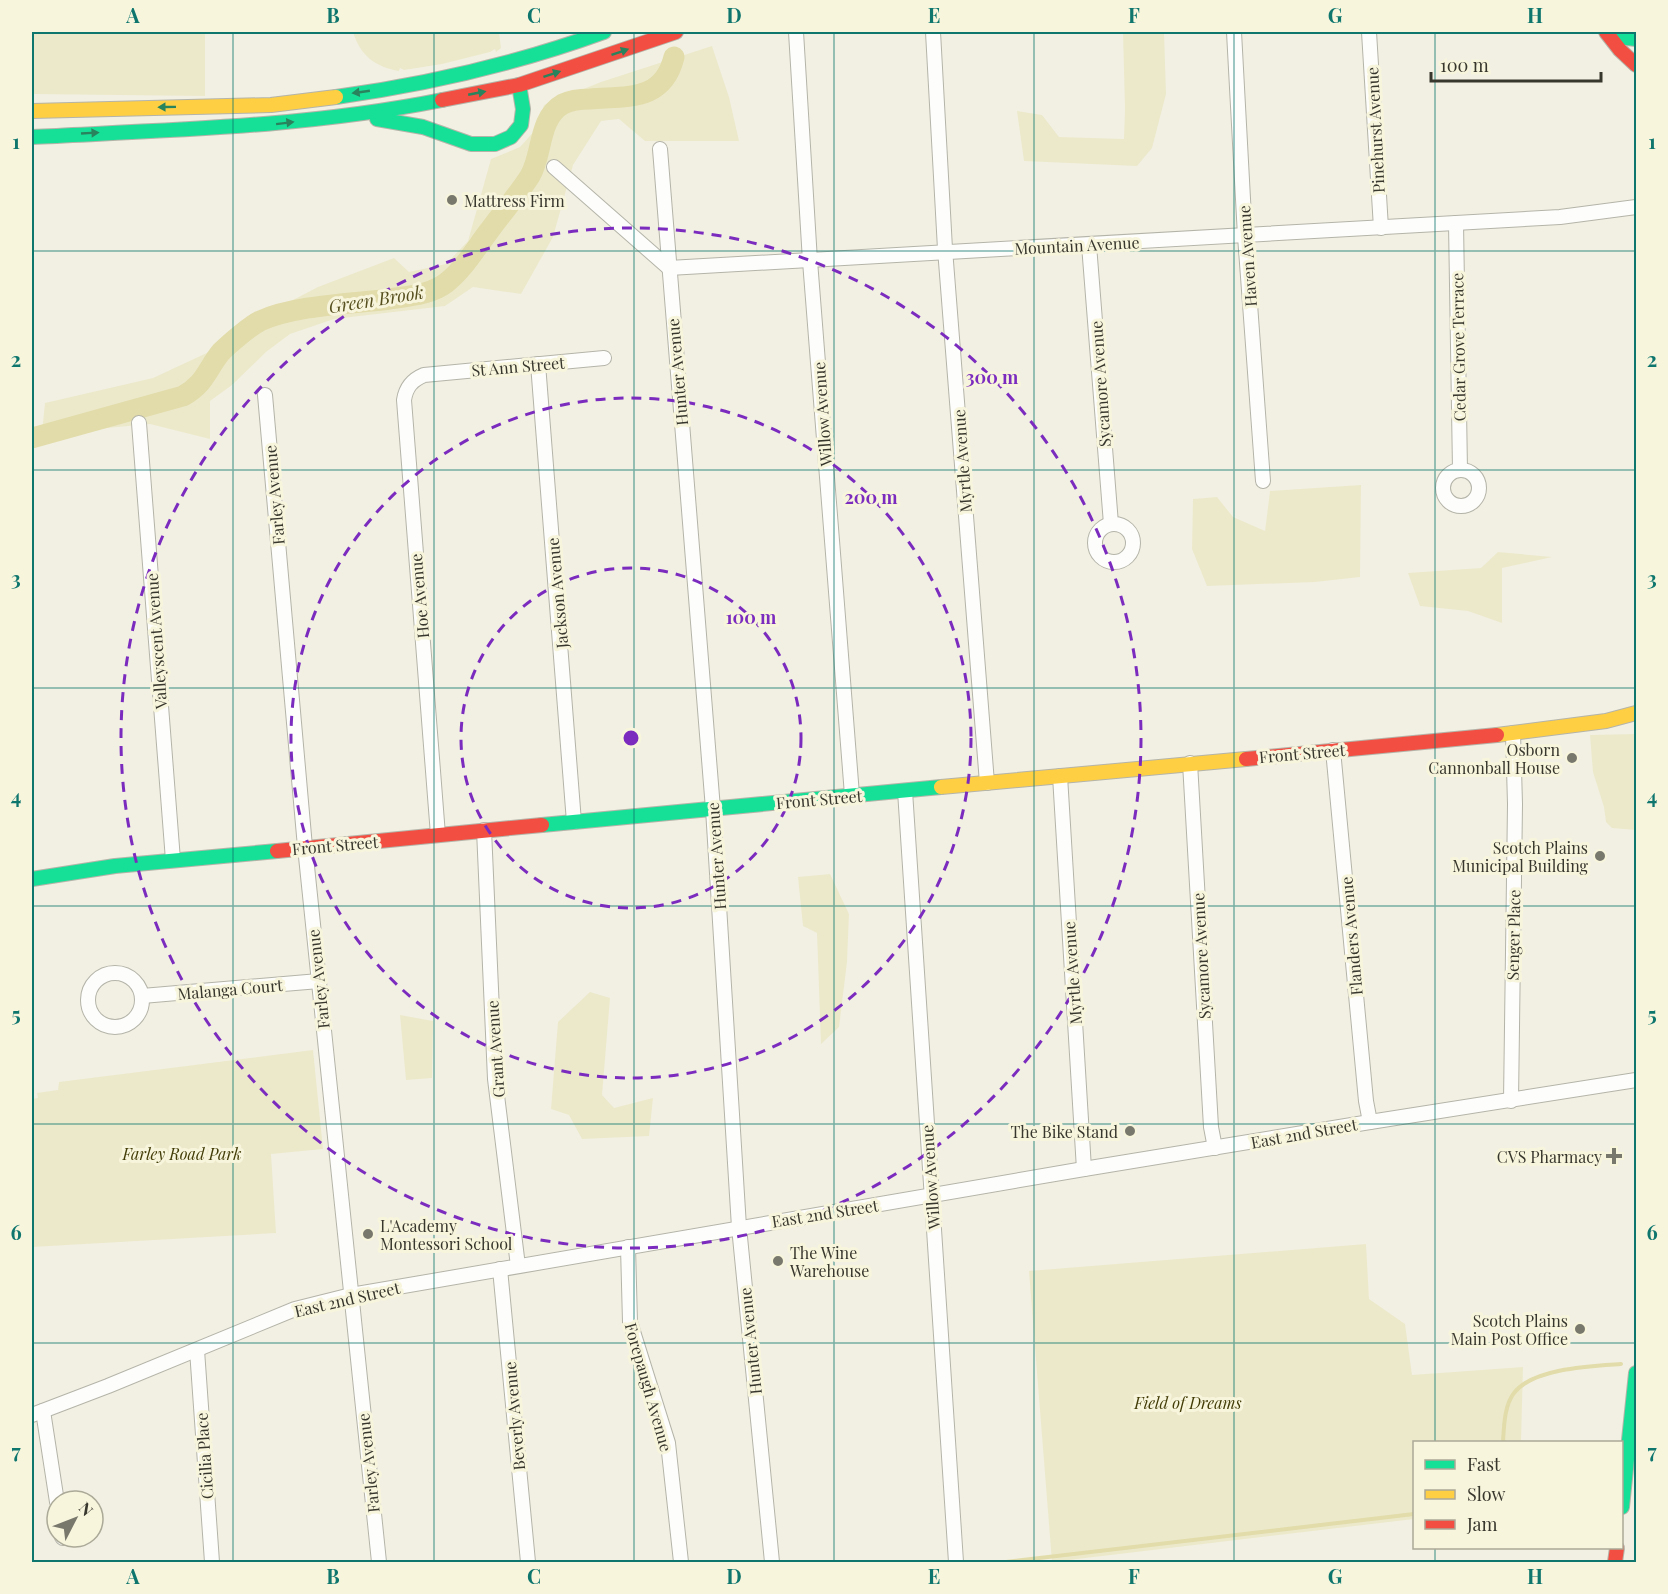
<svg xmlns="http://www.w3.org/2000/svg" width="1668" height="1594" font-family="'Playfair Display',serif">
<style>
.green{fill:#ece9cb}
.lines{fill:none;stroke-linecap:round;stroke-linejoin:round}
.stream{stroke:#e2dcaa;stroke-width:4}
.river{stroke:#e2dcaa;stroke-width:21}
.street-casing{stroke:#b5b4a9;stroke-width:16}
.fast-casing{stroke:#b5b4a9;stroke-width:16}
.slow-casing{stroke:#b5b4a9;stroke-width:16}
.jam-casing{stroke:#b5b4a9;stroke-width:16}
.street{stroke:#fdfdfb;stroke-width:14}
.fast{stroke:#16e098;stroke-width:14}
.slow{stroke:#ffcf43;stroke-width:14}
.jam{stroke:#f24e42;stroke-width:14}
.oneway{fill:#29835d}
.grid{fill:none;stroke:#0f766e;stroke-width:1.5;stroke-opacity:0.55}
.ring{fill:none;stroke:#7b2cbf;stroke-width:3;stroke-dasharray:10 8}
.poi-dot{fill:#79786d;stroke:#f8f5dd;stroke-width:2}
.labels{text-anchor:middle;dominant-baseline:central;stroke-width:6;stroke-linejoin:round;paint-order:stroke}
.street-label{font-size:16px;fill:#38372d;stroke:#f8f5dd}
.poi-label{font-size:16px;fill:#38372d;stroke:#f8f5dd;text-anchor:end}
.park-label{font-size:16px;font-style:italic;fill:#423c07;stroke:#f8f5dd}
.water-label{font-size:18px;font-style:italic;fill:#56501f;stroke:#f8f5dd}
.centre{fill:#7b2cbf;stroke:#f8f5dd;stroke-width:3}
.ring-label{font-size:18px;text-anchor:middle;font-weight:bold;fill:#7b2cbf;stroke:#f8f5dd;stroke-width:6;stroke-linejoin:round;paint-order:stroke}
.neatline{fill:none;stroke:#0f766e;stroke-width:2}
.grid-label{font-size:20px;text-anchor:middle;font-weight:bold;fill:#0f766e}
</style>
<rect width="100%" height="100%" fill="#f2f0e3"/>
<g class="green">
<path d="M32 32H205V96L32 94Z"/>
<path d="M353 32H499L501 48 496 52 495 49 490 52 442 64 404 70 400 68 399 71C375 67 360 55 353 32Z"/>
<path d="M1123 32H1164L1166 94 1152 148 1137 166 1024 161 1017 111 1042 115 1059 137 1124 139 1125 109Z"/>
<path d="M712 46 729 97 739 141H645L619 119 601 121 573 165 553 237 521 294 473 287 445 306 334 319 290 334 266 352 232 385 210 401V439L150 424 96 429 41 441 45 403 153 378 211 351 239 328 318 287 394 258 409 272 446 264 468 241 491 159 520 147 537 128 544 105 601 82Z"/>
<path d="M1361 485 1360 577 1315 582 1207 586 1192 549 1193 499 1217 497 1233 517 1265 531 1270 491Z"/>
<path d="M1498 552 1552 557 1502 568V623L1468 611 1420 606 1408 573 1481 568Z"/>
<path d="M1636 734V830L1612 828 1606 822 1604 807 1593 772 1590 735Z"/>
<path d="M830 874 849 914 847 962 839 1027 821 1044 817 933 803 926 798 877Z"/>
<path d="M590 992 610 998 602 1095 614 1108 653 1098 649 1136 582 1139 569 1115 551 1109 558 1022Z"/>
<path d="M400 1015 433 1021 432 1078 406 1080Z"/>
<path d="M313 1050 323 1149 271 1154 276 1233 32 1247V1099L38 1098 37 1093 58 1090 59 1082Z"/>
<path d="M1366 1244 1369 1299 1405 1324 1412 1375 1523 1367 1521 1442H1414V1519L1052 1562 1029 1271Z"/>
</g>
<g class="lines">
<g class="stream">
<path d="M1503 1442C1504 1427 1504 1406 1514 1393 1533 1368 1592 1366 1621 1364"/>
<path d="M1006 1562 1414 1514"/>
</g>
<path class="river" d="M32 438 183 396C205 384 207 369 221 352 229 344 250 326 260 321 296 305 350 304 390 299 408 296 430 295 446 283 463 270 476 248 489 231 502 213 518 195 530 176 543 154 538 118 563 104 571 100 581 99 590 99 627 96 663 102 674 57"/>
<defs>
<g id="street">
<path d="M796 32 810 261 852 795"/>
<path d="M933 32 945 249 987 783"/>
<path d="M1234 32 1245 236 1263 481"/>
<path d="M1369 32 1381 228"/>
<path d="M660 149 713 809 739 1227 772 1562"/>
<path d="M554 167 669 268 1560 217 1636 207"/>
<path d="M1456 223 1460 470"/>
<path d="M1089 245 1111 524"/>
<path d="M538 364 574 822"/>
<path d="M265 395 305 847 379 1562"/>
<path d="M139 423 173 860"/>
<circle cx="1461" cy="488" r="18"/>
<circle cx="1114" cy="543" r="19"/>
<path d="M1333 750 1366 1101 1370 1122"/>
<path d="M1190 763 1211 1127 1215 1148"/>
<path d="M1060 776 1084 1169"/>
<path d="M905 791 956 1562"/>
<path d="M484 830 495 1079 518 1266"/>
<path d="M438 835 404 400C406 387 412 380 424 375L604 358"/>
<circle cx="115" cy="1000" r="27"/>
<path d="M142 996 319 981"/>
<path d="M1511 1101 1515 804 1513 733"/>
<path d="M628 1247 630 1322 668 1443 681 1562"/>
<path d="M500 1269 528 1562"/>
<path d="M197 1350 212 1562"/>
<path d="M43 1411 57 1502"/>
<path d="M32 1415 108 1386 295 1309 351 1295 1084 1169 1370 1122 1636 1080"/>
<path d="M62 1537 63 1538"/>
</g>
<g id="fast">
<path d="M1610 36 1636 39"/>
<path d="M336 97C430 84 516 64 604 32"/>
<path d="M377 119 423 127 471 144H495L511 137 521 125 523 109 519 85"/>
<path d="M32 137C169 130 307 127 442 100"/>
<path d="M542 825 941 787"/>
<path d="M32 879 115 866 277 851"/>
<path d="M1622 1507 1636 1373"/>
</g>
<g id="slow">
<path d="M32 111 271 105 336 97"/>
<path d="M1497 735 1606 721 1636 713"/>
<path d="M941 787 1246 759"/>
</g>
<g id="jam">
<path d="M1606 32 1620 50 1636 65"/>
<path d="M442 100 519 85 676 32"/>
<path d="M1246 759 1497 735"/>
<path d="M277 851 542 825"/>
<path d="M1615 1562 1617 1548"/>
</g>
</defs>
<use href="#street" class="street-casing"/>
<use href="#fast" class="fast-casing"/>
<use href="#slow" class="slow-casing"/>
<use href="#jam" class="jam-casing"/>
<use href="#street" class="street"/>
<use href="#fast" class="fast"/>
<use href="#slow" class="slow"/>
<use href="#jam" class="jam"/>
</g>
<defs><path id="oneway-solid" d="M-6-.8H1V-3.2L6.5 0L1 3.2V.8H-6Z" transform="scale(1.5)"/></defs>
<g class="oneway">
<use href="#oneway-solid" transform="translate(620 52) rotate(-19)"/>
<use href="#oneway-solid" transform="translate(552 74) rotate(-18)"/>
<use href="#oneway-solid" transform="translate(361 92) rotate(172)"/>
<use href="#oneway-solid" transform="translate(477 93) rotate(-11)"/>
<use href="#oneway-solid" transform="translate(167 107) rotate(179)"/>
<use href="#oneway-solid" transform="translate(285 123) rotate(-7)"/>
<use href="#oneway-solid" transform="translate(90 133) rotate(-3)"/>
</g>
<path class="grid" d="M233 32V1562M434 32V1562M634 32V1562M834 32V1562M1034 32V1562M1234 32V1562M1435 32V1442M32 251H1636M32 470H1636M32 688H1636M32 906H1636M32 1124H1636M32 1343H1636M1435 1548V1562"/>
<g class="ring">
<circle cx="631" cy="738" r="170"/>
<circle cx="631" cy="738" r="340"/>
<circle cx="631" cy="738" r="510"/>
</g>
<g class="poi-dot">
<circle cx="452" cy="200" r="6"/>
<circle cx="1572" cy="758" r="6"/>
<circle cx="1600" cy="856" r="6"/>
<circle cx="1130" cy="1131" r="6"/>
<path d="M1611 1147h6v6h6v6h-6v6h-6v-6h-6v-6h6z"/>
<circle cx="368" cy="1234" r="6"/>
<circle cx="778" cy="1261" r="6"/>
<circle cx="1580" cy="1329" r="6"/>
</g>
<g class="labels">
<g class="street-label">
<text transform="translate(1375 130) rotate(-93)">Pinehurst Avenue</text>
<text transform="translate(1077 245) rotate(-3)">Mountain Avenue</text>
<text transform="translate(1247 256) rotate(-94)">Haven Avenue</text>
<text transform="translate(1458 347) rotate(-91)">Cedar Grove Terrace</text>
<text transform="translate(518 366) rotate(-5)">St Ann Street</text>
<text transform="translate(677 372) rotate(-95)">Hunter Avenue</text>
<text transform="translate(1100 384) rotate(-94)">Sycamore Avenue</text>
<text transform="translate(822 414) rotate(-94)">Willow Avenue</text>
<text transform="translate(962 461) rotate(-94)">Myrtle Avenue</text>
<text transform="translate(274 495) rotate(-95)">Farley Avenue</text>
<text transform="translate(557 593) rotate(-95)">Jackson Avenue</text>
<text transform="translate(419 596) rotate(-95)">Hoe Avenue</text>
<text transform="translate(156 641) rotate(-94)">Valleyscent Avenue</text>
<text transform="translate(1302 753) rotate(-5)">Front Street</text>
<text transform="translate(819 799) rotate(-5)">Front Street</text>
<text transform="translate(335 845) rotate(-5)">Front Street</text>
<text transform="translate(716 856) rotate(-94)">Hunter Avenue</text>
<text transform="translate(1513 935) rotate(-89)">Senger Place</text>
<text transform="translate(1351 936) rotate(-95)">Flanders Avenue</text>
<text transform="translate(1201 956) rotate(-93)">Sycamore Avenue</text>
<text transform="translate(1072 973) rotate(-94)">Myrtle Avenue</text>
<text transform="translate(318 979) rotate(-96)">Farley Avenue</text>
<text transform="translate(230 989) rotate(-5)">Malanga Court</text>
<text transform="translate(495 1049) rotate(-94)">Grant Avenue</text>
<text transform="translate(1304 1133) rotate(-10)">East 2nd Street</text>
<text transform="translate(930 1177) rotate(-94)">Willow Avenue</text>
<text transform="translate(825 1213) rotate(-9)">East 2nd Street</text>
<text transform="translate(347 1299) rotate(-13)">East 2nd Street</text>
<text transform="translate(750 1341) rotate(-96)">Hunter Avenue</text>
<text transform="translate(649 1387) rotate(74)">Forepaugh Avenue</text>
<text transform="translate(514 1416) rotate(-95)">Beverly Avenue</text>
<text transform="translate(204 1456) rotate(-94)">Cicilia Place</text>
<text transform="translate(368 1463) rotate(-96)">Farley Avenue</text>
</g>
<g class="poi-label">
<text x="464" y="200" text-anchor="start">Mattress Firm</text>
<text x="1560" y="749">Osborn<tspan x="1560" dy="18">Cannonball House</tspan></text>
<text x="1588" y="847">Scotch Plains<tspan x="1588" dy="18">Municipal Building</tspan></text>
<text x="1118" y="1131">The Bike Stand</text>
<text x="1602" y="1156">CVS Pharmacy</text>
<text x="380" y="1225" text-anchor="start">L'Academy<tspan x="380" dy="18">Montessori School</tspan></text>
<text x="790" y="1252" text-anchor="start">The Wine<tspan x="790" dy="18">Warehouse</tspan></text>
<text x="1568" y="1320">Scotch Plains<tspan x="1568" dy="18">Main Post Office</tspan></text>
</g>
<g class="park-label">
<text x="182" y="1153">Farley Road Park</text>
<text x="1188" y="1402">Field of Dreams</text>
</g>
<g class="water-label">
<text transform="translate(376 299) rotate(-9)">Green Brook</text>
</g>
</g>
<circle cx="631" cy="738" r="9" class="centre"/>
<g class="ring-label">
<text x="992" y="384">300 m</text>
<text x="871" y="504">200 m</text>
<text x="751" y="624">100 m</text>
</g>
<rect width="1668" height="1594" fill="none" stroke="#f8f5dd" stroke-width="66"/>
<rect x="1413" y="1441" width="210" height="108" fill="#f8f5dd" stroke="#aba997" stroke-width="1.5"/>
<rect x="1425" y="1460" width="30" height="9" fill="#16e098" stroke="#aba997" stroke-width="1.5"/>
<text x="1467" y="1471" font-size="18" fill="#38372d">Fast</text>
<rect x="1425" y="1490" width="30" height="9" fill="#ffcf43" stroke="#aba997" stroke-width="1.5"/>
<text x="1467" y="1501" font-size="18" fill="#38372d">Slow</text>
<rect x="1425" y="1520" width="30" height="9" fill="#f24e42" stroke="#aba997" stroke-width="1.5"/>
<text x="1467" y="1531" font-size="18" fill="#38372d">Jam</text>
<g transform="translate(75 1519) rotate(48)"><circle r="28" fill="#f8f5dd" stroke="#aba997" stroke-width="1.5"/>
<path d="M0-4.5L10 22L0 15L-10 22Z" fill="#79786d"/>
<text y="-9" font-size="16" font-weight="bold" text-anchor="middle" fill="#38372d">N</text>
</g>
<path d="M1431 72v9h170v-9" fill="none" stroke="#38372d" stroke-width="3"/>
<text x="1440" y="72" font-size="18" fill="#38372d" stroke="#f8f5dd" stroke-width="4.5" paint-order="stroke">100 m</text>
<rect x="33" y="33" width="1602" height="1528" class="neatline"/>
<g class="grid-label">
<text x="133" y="23">A</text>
<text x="333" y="23">B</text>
<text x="534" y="23">C</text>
<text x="734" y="23">D</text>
<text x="934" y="23">E</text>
<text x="1134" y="23">F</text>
<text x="1335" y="23">G</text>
<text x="1535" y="23">H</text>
<text x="16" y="149">1</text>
<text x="1652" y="149">1</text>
<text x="16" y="367">2</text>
<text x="1652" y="367">2</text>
<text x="16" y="586">3</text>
<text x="1652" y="586">3</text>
<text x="16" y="804">4</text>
<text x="1652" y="804">4</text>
<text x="16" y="1022">5</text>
<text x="1652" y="1022">5</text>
<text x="16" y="1240">6</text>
<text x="1652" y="1240">6</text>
<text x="16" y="1459">7</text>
<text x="1652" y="1459">7</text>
<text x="133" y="1584">A</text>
<text x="333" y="1584">B</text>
<text x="534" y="1584">C</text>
<text x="734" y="1584">D</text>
<text x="934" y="1584">E</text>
<text x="1134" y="1584">F</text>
<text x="1335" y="1584">G</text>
<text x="1535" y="1584">H</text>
</g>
</svg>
